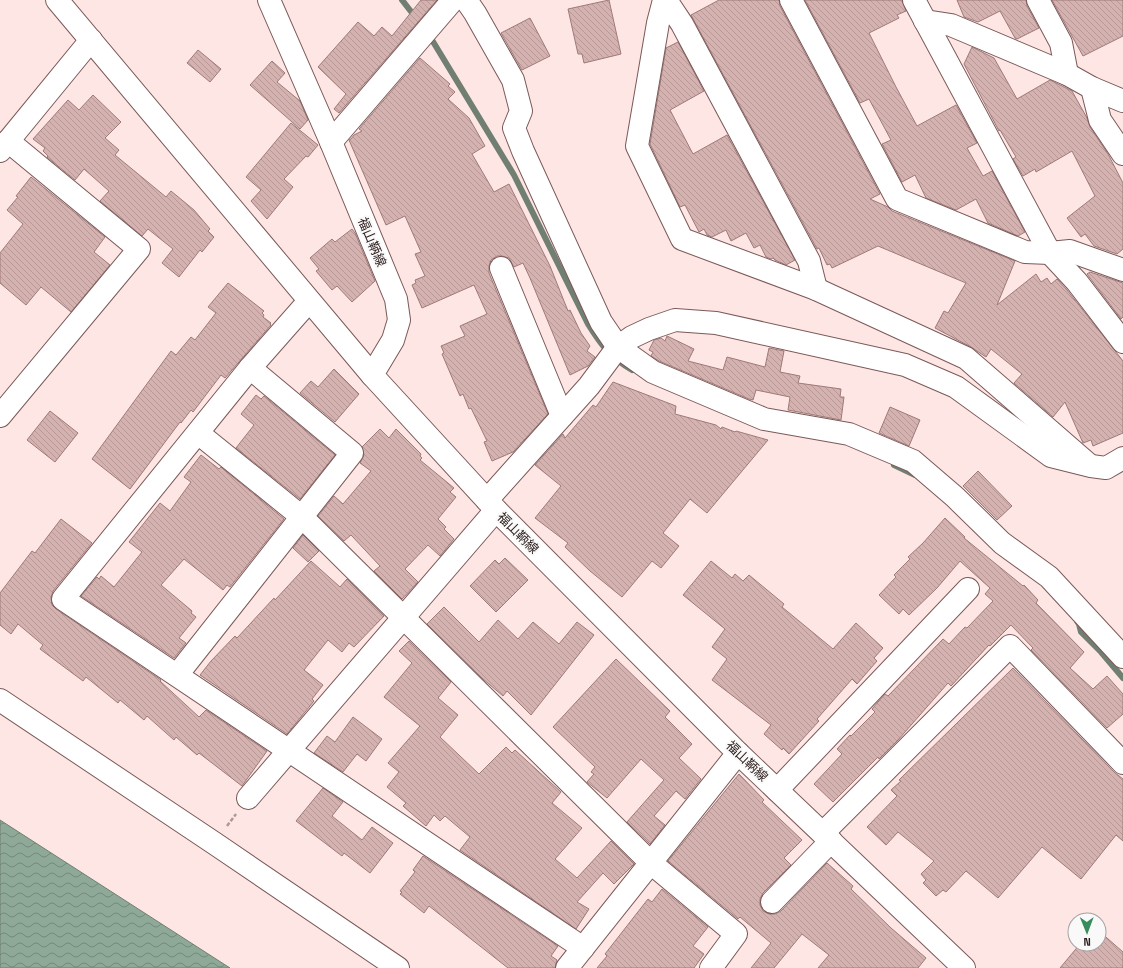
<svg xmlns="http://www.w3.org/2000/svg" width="1123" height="968" font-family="'Space Grotesk','Noto Sans JP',sans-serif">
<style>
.water{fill:url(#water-waves);stroke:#717f72}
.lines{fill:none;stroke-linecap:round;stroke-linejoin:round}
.stream{stroke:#717f72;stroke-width:6}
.building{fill:url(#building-back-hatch);stroke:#9e7a79}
.minor-casing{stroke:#7b5958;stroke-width:24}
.major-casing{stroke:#7b5958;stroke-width:24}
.path{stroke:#ae9998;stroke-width:2.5;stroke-dasharray:4 2;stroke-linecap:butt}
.minor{stroke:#fff;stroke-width:22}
.major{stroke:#fff;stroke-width:22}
.labels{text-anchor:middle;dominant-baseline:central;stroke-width:4;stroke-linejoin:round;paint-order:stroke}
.street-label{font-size:13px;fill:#2c1e1d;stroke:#f9f9f9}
</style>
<defs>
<pattern id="water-waves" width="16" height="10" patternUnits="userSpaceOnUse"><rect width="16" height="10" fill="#8ea997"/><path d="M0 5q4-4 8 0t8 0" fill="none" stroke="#74897b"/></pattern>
<pattern id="building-back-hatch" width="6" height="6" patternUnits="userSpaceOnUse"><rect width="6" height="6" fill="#d5b2b0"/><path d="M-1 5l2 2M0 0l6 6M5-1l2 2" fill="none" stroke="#b79997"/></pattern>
</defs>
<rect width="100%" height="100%" fill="#fee6e4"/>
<path class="water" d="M0 820 230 968H0Z"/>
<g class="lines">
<g class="stream">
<path d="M402 0 416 18"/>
<path d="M429 35 514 175 588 324C601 345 610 357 632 370"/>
<path d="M894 465 915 475"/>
<path d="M1077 621 1079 624 1081 632 1101 652 1123 678"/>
</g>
</g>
<g class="building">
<path d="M421 0H437L339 113 334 109 346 94 318 67 358 22 374 36 382 27 392 36Z"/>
<path d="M609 0 621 54 584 63 582 54H578L568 9Z"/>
<path d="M719 0H779L780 6 880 194 870 199 888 207 892 211 1015 261 997 305 1036 274 1041 282 1047 278 1051 284 1057 279 1067 290 1123 361V433L1093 446 1091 440 1083 443 1065 402 1053 417 1014 383 1022 374 991 349 986 357 971 347 935 328 944 311 948 313 966 283 878 246 832 268 830 264 827 265 819 248 817 249 691 15Z"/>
<path d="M805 0H902L906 11 897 15 899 18 869 33 896 87 917 126 956 105 977 143 967 148 983 176 992 171 1025 232 1018 236 988 223 976 199 956 210 926 198 915 175 902 182 882 144 891 140 869 99 860 103Z"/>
<path d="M957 0H1026L1027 6 1039 28 1017 39 1015 38 1000 11 978 22 964 17Z"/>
<path d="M1052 0H1123V36L1083 56Z"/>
<path d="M530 18 550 56 522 70 501 33Z"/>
<path d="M678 42 704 91 670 110 693 154 727 135 795 260 786 265 775 260 773 258 771 259 766 257 760 245 754 248 746 233 731 241 726 230 712 237 707 235 704 229 699 232 685 205 680 207 650 144 666 48Z"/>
<path d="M972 47 994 58 1017 99 1050 80 1072 91 1087 118 1090 127 1108 154 1123 183V249L1117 254 1094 246 1085 234 1081 237 1067 218 1095 196 1072 151 1036 172 1035 169 1023 176 1013 159 1016 157 1000 130 999 131 964 64Z"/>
<path d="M198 50 221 69 210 82 187 63Z"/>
<path d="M420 58 450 84 448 86 455 92 448 99 469 118 485 146 472 154 494 192 509 184 550 266 568 311 570 310 581 333 590 346 587 351 595 357 588 366 570 375 530 278 523 263 514 267 509 258 502 256H497L491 260 489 266V273L548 414 513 452 492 461 484 442 487 441 471 408 469 409 463 394 460 396 442 354 444 353 441 346 465 336 460 326 487 314 474 285 422 308 412 285 416 283 415 280 425 276 415 254 421 252 405 216 386 225 349 140 351 139 354 135 362 131 359 129Z"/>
<path d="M272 61 285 73 277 82 300 101 308 120 300 129 250 85Z"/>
<path d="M93 95 121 122 105 138 119 150 115 155 166 197 171 191 194 210 210 229 208 231 214 237 202 252 200 250 179 277 162 263 173 249 148 229 142 236 100 201 109 191 84 169 75 180 47 157 48 156 43 151 45 148 33 139 68 100 79 110Z"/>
<path d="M291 123 318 145 308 157 306 156 284 179 293 187 267 219 251 201 261 190 246 177Z"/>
<path d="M31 177 105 237 94 252 110 265 71 312 41 287 26 305 0 283V253L23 224 7 210 18 197 16 196Z"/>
<path d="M352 229 355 233 375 281 352 302 337 286 332 290 316 271 319 269 310 258 332 239 335 242Z"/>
<path d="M1090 272 1123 283V317L1121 319 1087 274Z"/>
<path d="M228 283 264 311 262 313 264 315 263 317 271 323 270 324 271 325 225 378 221 375 193 412 191 410 181 423 180 422 130 489 92 459 171 351 176 355 191 337 195 340 216 313 208 307Z"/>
<path d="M667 336 694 349 688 361 723 370 727 357 765 367 769 348 784 351 780 372 800 376 798 383 841 389 840 397H844L841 420 788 410 790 397 756 390 753 400 749 399 659 361 651 356 653 352 649 350 654 340 661 338 665 341Z"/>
<path d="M334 369 359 394 335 422 300 393 311 381 318 387Z"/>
<path d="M613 382 676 406 675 414 716 425 721 429 722 427 735 432 736 431 768 440 707 513 690 499 663 533 679 546 661 568 652 561 622 597 590 571 565 547 568 543 535 518 561 486 535 465 563 434 565 438 593 405 596 407Z"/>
<path d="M256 395 261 399 264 396 335 455 300 499 236 448 254 425 241 414Z"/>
<path d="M890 407 920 420 909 446 879 433Z"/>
<path d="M50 411 78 433 55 462 27 440Z"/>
<path d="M380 429 389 438 396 429 421 454 420 456 422 458 420 460 454 488 450 492 456 497 438 519 446 527 444 529 454 539 440 556 428 545 405 569 418 582 402 599 374 571 380 566 351 535 344 541 318 516 334 496 343 504 371 471 360 463 364 455 362 447Z"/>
<path d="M201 455 219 469 221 467 284 519 230 587 227 585 223 590 184 559 161 585 192 611 191 613 196 617 179 638 186 643 174 658 81 596 97 577 99 579 101 576 114 587 142 552 129 542 160 503 170 511 191 482 184 477Z"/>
<path d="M978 471 1012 506 997 520 963 486Z"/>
<path d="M945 518 965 537 964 538 1023 586 1024 585 1038 600 1036 603 1084 652 1070 668 1093 689 1107 676 1123 694V714L1107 728 1031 650 1033 648 1011 625 990 646 989 645 951 686 948 683 898 740 879 759 878 757 833 802 814 784 842 754 837 749 850 735 851 736 875 712 872 709 885 694 888 696 943 639 949 644 965 627 967 628 993 601 985 594 990 588 960 561 937 588 909 615 903 609 899 614 879 595 896 577 894 575 910 559 908 557 923 543Z"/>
<path d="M61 519 92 543 53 591 51 598 52 605 56 609 161 680 160 681 199 717 206 710 267 751 242 786 199 753 197 755 176 737 174 740 147 716 144 720 120 700 118 703 86 677 83 681 40 649 43 645 18 624 11 634 0 625V593L32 551 35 553Z"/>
<path d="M303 535 319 551 308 562 293 548Z"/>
<path d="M505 558 528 580 496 612 470 586 495 560 499 564Z"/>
<path d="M311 561 340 587 347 579 384 616 354 647 349 643 342 652 328 640 304 670 323 685 312 699 314 701 287 734 200 675 211 661 235 636 237 638 274 598 275 600Z"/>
<path d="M711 561 732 578 735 574 743 581 749 575 784 604 782 607 833 649 856 623 883 648 874 658 877 661 857 684 852 679 817 719 819 721 789 754 783 748 782 750 764 734 771 725 712 680 727 659 712 647 725 629 683 595Z"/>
<path d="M444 607 479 642 498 620 518 639 533 622 559 644 577 622 594 635 531 715 507 691 503 696 483 679 427 624Z"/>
<path d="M409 641 451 682 438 698 458 715 440 737 479 774 506 747 512 753 515 750 561 792 552 803 582 828 555 859 577 878 611 841 634 864 614 884 603 873 577 902 589 909 576 929 460 850 470 837 445 816 440 821 434 815 426 826 403 806 406 803 387 787 399 772 388 763 420 726 384 697 412 663 399 651Z"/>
<path d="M616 659 670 711 665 717 692 744 679 758 701 779 685 799 676 791 654 816 665 825 650 844 627 822 664 780 641 759 607 798 587 782 594 774 591 772 595 767 553 727Z"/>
<path d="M1013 668 1114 772 1123 779V841L1116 835 1081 879 1042 847 998 898 966 871 946 892 943 890 936 896 923 883 926 880 921 874 934 861 898 832 886 845 867 827 897 796 891 790 901 781 899 780Z"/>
<path d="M353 717 382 739 366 761 357 754 343 772 314 753 327 736 335 742Z"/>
<path d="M739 774 764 800 762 802 802 840 784 858 791 865 763 893 760 899V905L763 911 769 914H775L781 911 827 863 853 886 851 889 891 928 926 958 918 968H818L829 955 802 934 774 968H751L771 943 740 917 738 919 668 861Z"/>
<path d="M323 788 343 802 332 816 362 840 372 827 393 843 370 873 344 853 342 856 296 821Z"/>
<path d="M423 856 558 946 551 956 557 960 555 968H508L429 906 424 913 400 894 402 892 400 891 415 872 413 870Z"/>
<path d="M662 889 708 927 693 946 704 954 694 968H597L607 956 605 954 648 899 652 902Z"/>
<path d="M1099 931 1123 952V968H1060L1080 944H1099Z"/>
</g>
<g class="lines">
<defs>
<g id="minor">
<path d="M57 0 372 375"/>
<path d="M466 0 475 13 513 80 521 111 514 128 523 151 601 322 618 347 653 372 764 419 849 434 913 461 955 497 1002 543 1049 577 1123 657"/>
<path d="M664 0 658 23 637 146 682 239 816 289 966 358 1087 463"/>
<path d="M666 0 682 24 809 261 816 289"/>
<path d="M791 0 897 199 1025 252 1050 253 1070 251 1123 270"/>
<path d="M914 0 1050 253 1077 282 1123 342"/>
<path d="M1038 0 1061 43 1067 74"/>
<path d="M925 21 951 25 1067 74 1092 88 1123 101"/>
<path d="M1092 88 1100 120 1123 154"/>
<path d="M331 142 453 0"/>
<path d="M0 151 91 40"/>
<path d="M501 268 562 416"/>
<path d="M309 301 250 368 63 599 583 948"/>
<path d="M0 416 139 249 8 141"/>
<path d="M198 433 302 517 651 863 736 934 711 968"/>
<path d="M487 500 589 386 618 347 632 337 649 329 675 320 716 323 905 365 956 387 1051 456 1091 466 1106 468 1123 458"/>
<path d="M177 675 352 453 250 368"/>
<path d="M0 700 214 843 398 968"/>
<path d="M777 790 968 589"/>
<path d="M248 798 496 510"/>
<path d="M823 833 1010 646 1123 763"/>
<path d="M772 902 831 841"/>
<path d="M567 968 738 753"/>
</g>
<path id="major" d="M269 0 331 142 396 299 399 320 393 340 372 375 496 510 738 753 964 968"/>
</defs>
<use href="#minor" class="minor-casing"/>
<use href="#major" class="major-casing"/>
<path class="path" d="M227 826 236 814"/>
<use href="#minor" class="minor"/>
<use href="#major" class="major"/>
</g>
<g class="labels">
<g class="street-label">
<text transform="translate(372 242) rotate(67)">福山鞆線</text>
<text transform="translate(518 533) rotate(45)">福山鞆線</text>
<text transform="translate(747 761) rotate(44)">福山鞆線</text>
</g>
</g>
<g transform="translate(1087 932) rotate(179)"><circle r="19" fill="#f9f9f9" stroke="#a7a1a1"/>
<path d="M0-3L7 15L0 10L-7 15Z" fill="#398c5e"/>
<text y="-6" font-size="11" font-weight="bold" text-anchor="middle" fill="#2c1e1d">N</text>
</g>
</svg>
